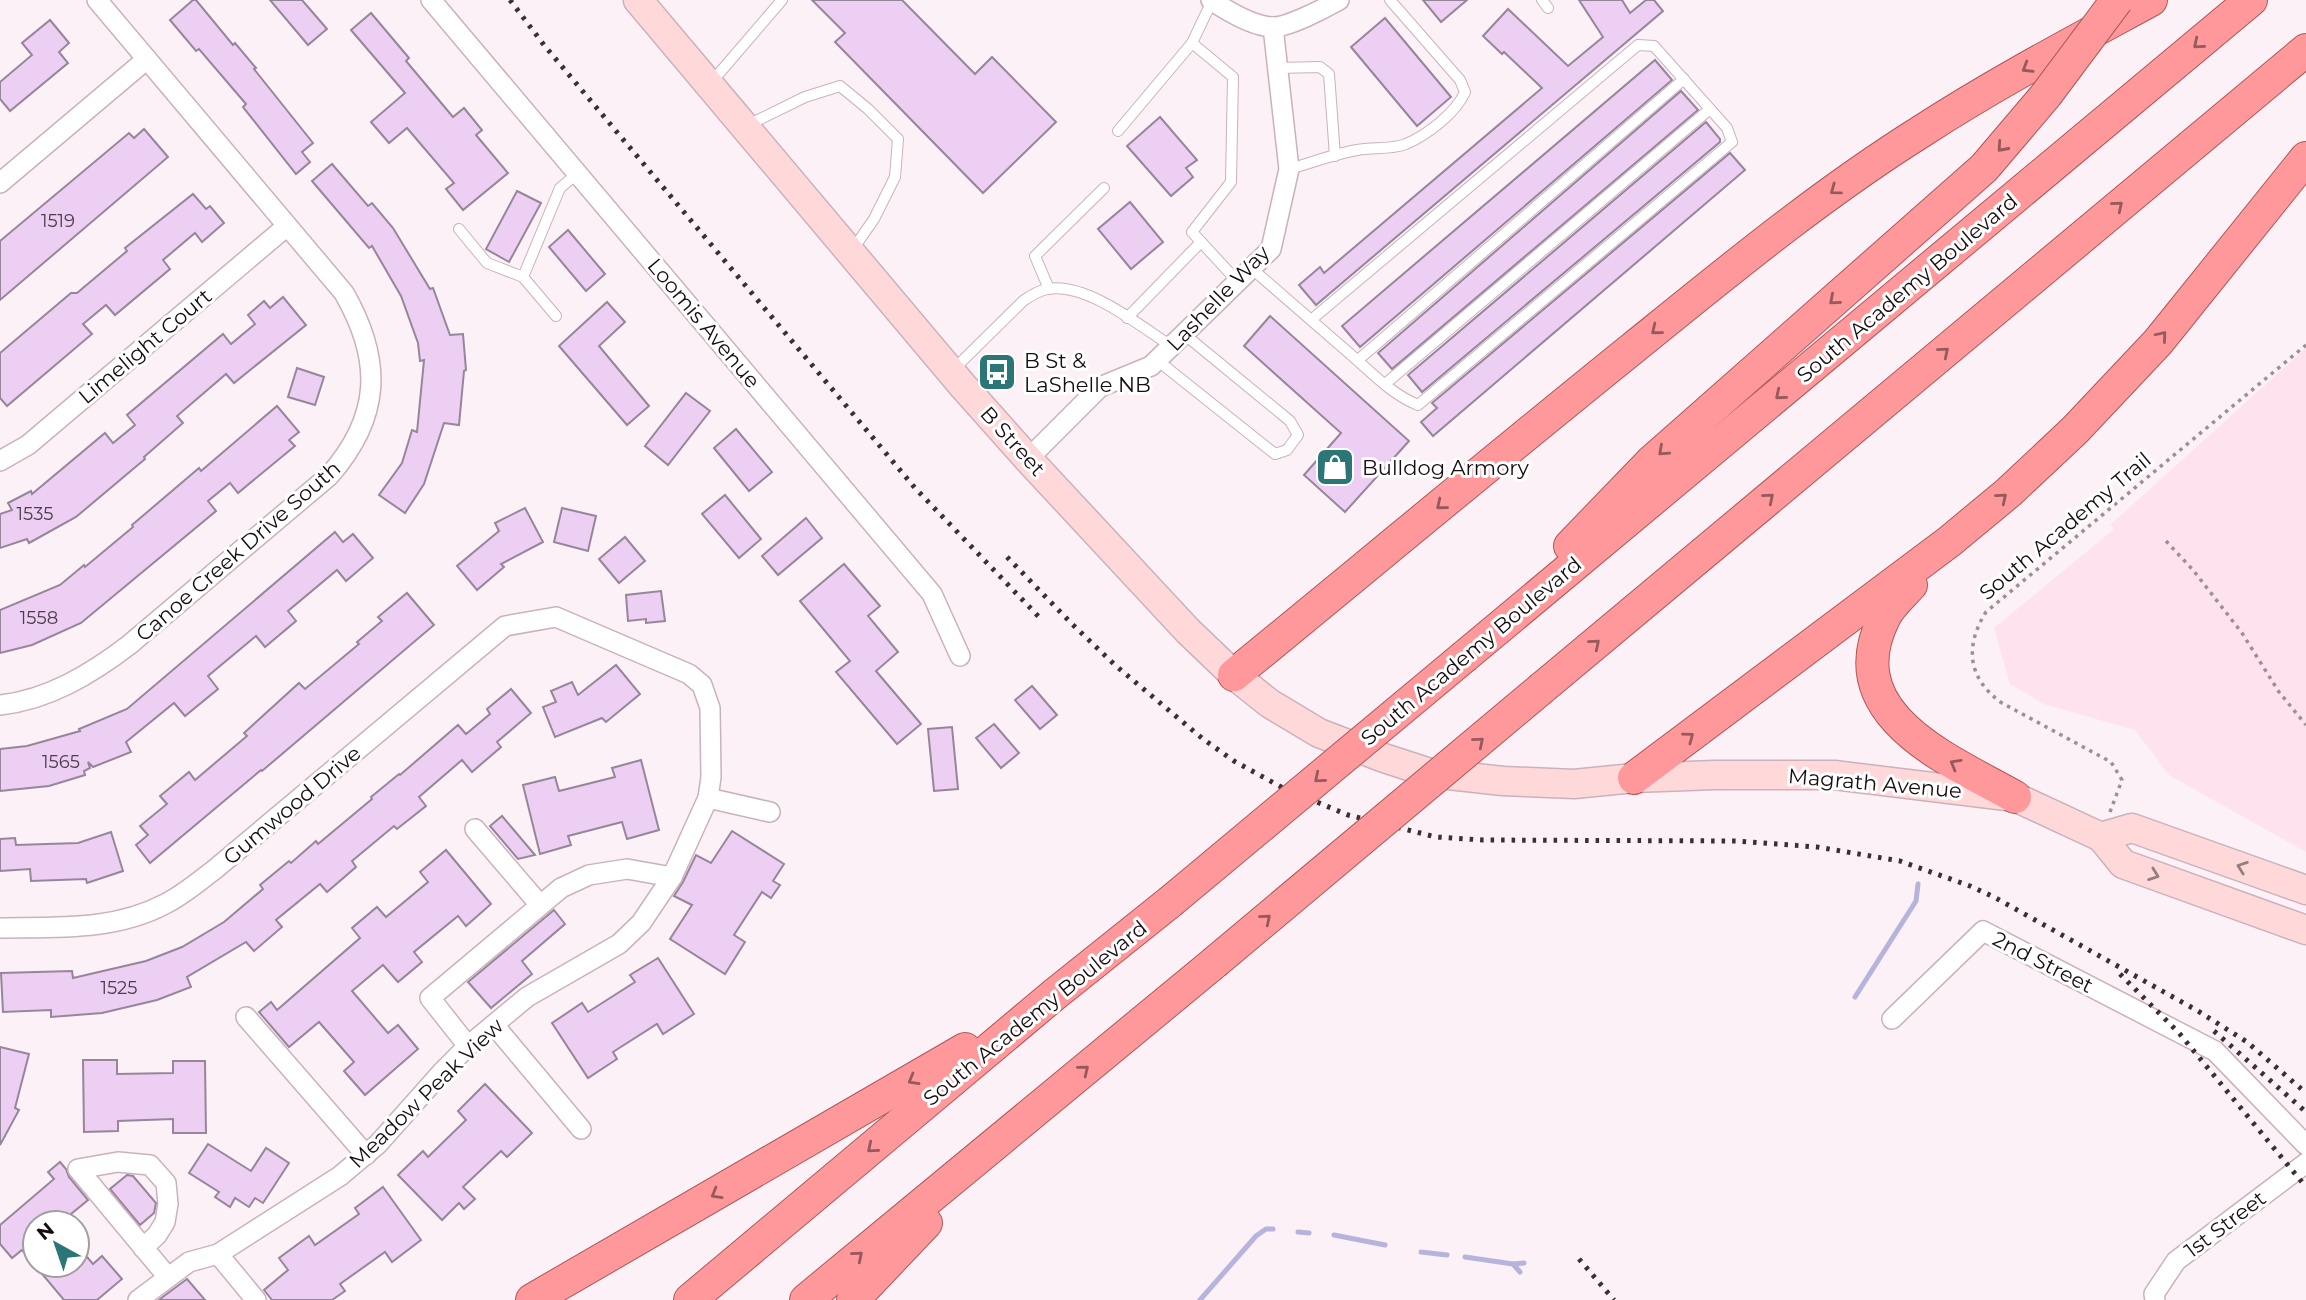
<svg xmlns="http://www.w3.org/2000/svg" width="2306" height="1300" font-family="Montserrat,sans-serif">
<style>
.built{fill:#fee2ee}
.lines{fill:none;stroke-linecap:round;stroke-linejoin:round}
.stream{stroke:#b6b3dc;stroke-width:5}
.building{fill:#eccff3;stroke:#968699;stroke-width:2}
.service-casing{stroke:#cbb1bc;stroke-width:12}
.minor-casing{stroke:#cbb1bc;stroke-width:22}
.secondary-casing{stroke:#cbb1bc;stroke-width:31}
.trunk-casing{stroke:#ad5759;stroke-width:34}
.path{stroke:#9a9095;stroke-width:3.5;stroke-dasharray:3.5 5;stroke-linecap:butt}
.service{stroke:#fff;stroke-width:10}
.minor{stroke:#fff;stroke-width:19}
.secondary{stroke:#ffd9d9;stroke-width:28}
.trunk{stroke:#ff989a;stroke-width:32}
.rail{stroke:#393034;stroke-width:5;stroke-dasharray:3.5 7;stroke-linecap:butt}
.trunk-bridge-casing{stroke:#ad5759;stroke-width:34;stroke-linecap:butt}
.trunk-bridge{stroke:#ff989a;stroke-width:32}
.oneway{stroke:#96595c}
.oneway2{stroke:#967d7f}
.labels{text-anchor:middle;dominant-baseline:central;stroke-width:6;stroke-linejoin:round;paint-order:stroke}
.number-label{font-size:18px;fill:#4c3e4a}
.street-label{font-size:21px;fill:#160d11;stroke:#fff}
.poi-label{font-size:21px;fill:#160d11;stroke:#fff;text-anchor:start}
</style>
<rect width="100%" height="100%" fill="#fcf1f6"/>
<path class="built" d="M2306 348V852L2169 775 2135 730 2044 704 2010 684 1994 628 2114 529 2110 525Z"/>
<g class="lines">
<g class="stream">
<path d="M1855 997 1916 901 1918 884"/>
<path d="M1298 1232 1309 1233"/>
<path d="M1334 1235 1385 1245"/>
<path d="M1421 1252 1447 1255"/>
<path d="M1465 1257 1513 1264 1524 1263"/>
<path d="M1513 1264 1520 1272"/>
<path d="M1200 1300 1256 1236 1266 1229H1273"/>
</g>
</g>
<g class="building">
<path d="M193 0H196L233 45 235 43 256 68 254 69 313 143 302 152 310 162 296 174 243 107 246 104 199 49 196 51 170 20Z"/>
<path d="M270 0H302L327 29 308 45Z"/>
<path d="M812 0H902L975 74 992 57 1056 122 983 193 835 42 845 33Z"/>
<path d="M1423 0H1467L1441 22Z"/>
<path d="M1579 0H1622L1630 13 1646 0H1654L1663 11 1316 305 1299 285 1320 267 1324 273 1542 88 1504 52 1502 54 1483 36 1508 9 1568 66 1603 37Z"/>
<path d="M371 13 409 58 406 61 453 117 464 108 482 130 476 135 508 173 463 210 446 189 454 183 407 128 389 143 371 122 405 93 351 30Z"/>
<path d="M1385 18 1451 97 1417 126 1351 47Z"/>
<path d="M50 20 69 43 59 52 68 63 10 111 0 99V82L32 55 22 43Z"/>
<path d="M1655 60 1672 80 1360 347 1342 326Z"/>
<path d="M1681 91 1698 110 1392 369 1378 353Z"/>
<path d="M1160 117 1197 160 1186 168 1193 177 1171 196 1127 146Z"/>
<path d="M1706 122 1720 139V142L1422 392 1408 375Z"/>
<path d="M144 129 168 157 0 300V241L129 133 134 138Z"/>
<path d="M1730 153 1745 170 1433 436 1421 422 1437 408 1432 403Z"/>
<path d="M332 164 368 206 372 203 393 228 430 289 433 288 450 335 463 334 466 370 464 371 459 425 444 423 424 484 405 513 379 495 402 463 412 430 417 432 424 360 420 361 418 343 401 296 372 246 369 248 312 181Z"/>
<path d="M517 191 541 203 509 262 486 249Z"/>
<path d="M193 194 206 209 210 206 224 223 202 242 195 233 163 260 170 269 115 315 106 305 83 324 92 334 7 406 0 398V353L71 293H77L127 251 125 248Z"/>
<path d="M1130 202 1163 242 1131 269 1098 229Z"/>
<path d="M568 230 605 274 586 291 549 247Z"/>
<path d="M283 297 306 325 234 383 226 374 177 416 183 423 144 457 145 459 76 517 29 543 27 539 0 548V514L12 510 8 503 31 491 32 494 105 433 113 443 135 425 127 415 223 334 231 344 255 324 248 315 264 301 270 308Z"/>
<path d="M607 302 625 322 599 346 649 406 627 425 559 346Z"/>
<path d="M1270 316 1409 441 1345 512 1304 475 1341 433 1244 346Z"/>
<path d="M297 368 324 377 315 405 288 397Z"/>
<path d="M686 393 710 411 668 465 645 446Z"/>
<path d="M277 406 299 432 289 440 295 446 238 493 230 483 208 501 216 511 81 623 32 645 0 653V610L60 585 84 565 85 567 133 527 132 525 199 468 201 471Z"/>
<path d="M736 429 772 472 749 491 714 448Z"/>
<path d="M725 495 761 539 739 558 702 514Z"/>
<path d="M525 508 543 542 501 564 504 567 477 590 457 566 499 531 495 523Z"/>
<path d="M562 508 596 516 588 551 554 542Z"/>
<path d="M806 518 822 538 778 575 762 556Z"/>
<path d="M335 532 343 542 353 534 373 558 346 581 337 570 288 611 296 621 265 647 256 636 208 676 218 689 185 716 174 703 126 742 131 752 93 767 88 762 90 768 84 771 85 775 49 786 0 791V749L27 746 80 731 79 729 127 709Z"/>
<path d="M625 537 645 561 619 583 599 559Z"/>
<path d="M844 564 880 606 868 616 898 652 876 671 921 724 897 744 836 672 850 661 800 601Z"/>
<path d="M661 591 665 621 646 623V619L628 621 626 595Z"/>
<path d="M407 593 434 625 262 771 261 770 150 863 136 845 148 835 140 826 167 804 160 796 189 772 195 780 247 736 244 733 299 683 305 689 359 644 357 642 382 621 378 617Z"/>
<path d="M616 665 640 694 606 722 602 718 555 737 543 707 556 702 551 691 572 682 578 695Z"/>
<path d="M1032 686 1057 715 1040 729 1015 700Z"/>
<path d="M511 689 531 713 497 742 501 747 472 772 462 760 419 797 426 806 397 829 394 826 352 861 356 867 327 892 320 884 276 920 282 927 254 951 246 942 187 977 191 987 157 1000 102 1013 51 1017V1010L3 1012 1 973 72 971 73 978 146 961 182 947 224 922 263 889 260 885 289 861 291 863 316 841 318 844 372 799 371 797 399 774 400 775 458 725 466 734 490 714 487 709Z"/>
<path d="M994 724 1019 753 1001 768 976 738Z"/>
<path d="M952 727 958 789 934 791 928 729Z"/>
<path d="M641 760 659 830 627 839 622 822 568 836 571 845 540 854 523 785 555 777 559 791 615 777 612 768Z"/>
<path d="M502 816 535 855 518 859 490 826Z"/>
<path d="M732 831 784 864 773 881 780 885 771 898 762 892 734 935 745 942 725 974 670 939 692 905 674 896 683 882 696 855 711 863Z"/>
<path d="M111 832 123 871 87 883 86 879 31 881 30 869 0 871V839L15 838 16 845 78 843Z"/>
<path d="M446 850 491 904 466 926 458 916 414 952 422 962 398 982 383 965 352 991 388 1033 398 1025 418 1049 365 1095 344 1071 354 1062 319 1022 289 1047 259 1012 271 1002 277 1010 360 938 352 928 377 907 386 917 428 882 420 872Z"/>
<path d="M554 910 565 924 522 961 532 974 491 1008 468 982Z"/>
<path d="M658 958 694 1014 663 1034 657 1024 613 1052 617 1059 588 1078 552 1023 582 1003 588 1012 635 982 630 975Z"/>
<path d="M0 1047 29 1054 15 1108 19 1110 0 1145Z"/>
<path d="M83 1060H117V1074L173 1073V1061H205L206 1133H173V1119L118 1121V1131L84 1132Z"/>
<path d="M485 1084 532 1133 507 1157 501 1151 463 1187 475 1199 464 1209 459 1203 442 1220 398 1175 423 1151 428 1157 466 1120 458 1111Z"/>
<path d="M208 1144 251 1171 266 1148 289 1163 263 1203 255 1198 249 1207 235 1198 230 1207 215 1197 219 1192 189 1173Z"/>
<path d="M60 1162 66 1169 69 1177 88 1200 60 1223H35V1265H77V1245L93 1264 102 1256 122 1279 97 1300H64L22 1250 12 1258 0 1244V1225L54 1179 48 1172Z"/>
<path d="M127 1175 133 1176 156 1203 154 1213 140 1225 110 1189Z"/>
<path d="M383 1187 421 1240 392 1262 385 1252 340 1284 345 1291 332 1300H272L264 1290 288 1270 279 1258 309 1236 315 1245 359 1214 355 1208Z"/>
<path d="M187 1279 205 1300H159L164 1296Z"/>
</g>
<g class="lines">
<defs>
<g id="service">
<path d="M1542 0 1548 8"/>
<path d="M1192 43 1212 1"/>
<path d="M1277 68 1320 67 1329 74 1335 156"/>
<path d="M710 84 782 0"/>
<path d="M748 125 805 97 840 86 868 109 898 139 895 177 874 219 851 252"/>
<path d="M1118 131 1192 43 1233 77 1231 182 1192 232 1238 282"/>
<path d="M1289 169C1311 163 1334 154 1357 150 1373 147 1390 150 1406 144 1427 135 1456 113 1465 92L1460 80 1390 0"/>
<path d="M459 229 487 263 523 277 560 188 578 173"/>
<path d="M1251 268C1284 297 1317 325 1349 353 1371 372 1391 394 1418 405L1732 142 1727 128 1654 46 1638 45 1311 320"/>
<path d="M523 277 556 316"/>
<path d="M1049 289 1035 256 1104 188"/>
<path d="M1127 318 1201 242"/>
<path d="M1157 360 1275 454 1287 450 1298 435 1290 421 1184 334"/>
<path d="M1358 360 1684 79"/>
<path d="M952 371 1023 301C1030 296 1038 291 1047 289 1087 282 1140 326 1171 346"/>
<path d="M1385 384 1710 109"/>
</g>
<g id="minor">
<path d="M431 0 932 594 960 656"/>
<path d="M1211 0C1226 10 1253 26 1272 27 1287 28 1325 8 1339 0"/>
<path d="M0 183 147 59"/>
<path d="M1028 459 1100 387 1151 366 1271 249 1289 169 1273 27"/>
<path d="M0 461 28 445 287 226"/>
<path d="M0 705C48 700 91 674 129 645L329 476C381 417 383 361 344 293L97 0"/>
<path d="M708 798 770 812"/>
<path d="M475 829 540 905"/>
<path d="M0 928C56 927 114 931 165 904 183 895 198 882 214 870L505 626 556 617 689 674 702 685 710 708 711 777 708 798 672 877 641 923 619 944 527 997 468 1046 442 1072 378 1144 340 1176 218 1254 189 1262 138 1300"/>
<path d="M246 1017 366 1155"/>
<path d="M1892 1019 1983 931 2215 1051 2306 1145"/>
<path d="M494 1025 581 1129"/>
<path d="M468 1046 430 998 561 888 589 875 627 869 672 877"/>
<path d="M143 1248 157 1235 165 1222 168 1204 166 1183 150 1165 118 1162 78 1169 167 1276"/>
<path d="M218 1254 256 1300"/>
<path d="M2155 1300 2154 1294 2176 1261 2306 1163"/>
</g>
<g id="secondary">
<path d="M638 0 963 386 1028 459 1188 631 1234 675 1269 703 1319 733 1384 758 1430 773 1503 781 1574 784 1634 778 1715 775H1834L2015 797 2101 837 2132 828 2306 890"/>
<path d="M2101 837 2123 864 2306 930"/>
</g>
<g id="trunk">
<path d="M1570 546 1651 462 1984 168 2046 95"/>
<path d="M1911 585C1902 595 1889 606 1884 618 1836 715 1948 759 2015 797"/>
<path d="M1465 656 2251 0"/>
<path d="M1234 675C1367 566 1499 456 1633 348 1727 272 1820 195 1922 131 1996 83 2074 42 2151 0"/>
<path d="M1542 688 2306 50"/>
<path d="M1634 778 1950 541 2009 492 2075 430 2158 342 2306 158"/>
<path d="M532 1300 965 1049"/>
<path d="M690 1300 1055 994 1170 902"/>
<path d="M806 1300 1214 963"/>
<path d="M853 1300 926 1223"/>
</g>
</defs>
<use href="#service" class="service-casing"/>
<use href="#minor" class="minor-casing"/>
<use href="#secondary" class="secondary-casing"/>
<use href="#trunk" class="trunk-casing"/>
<g class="path">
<path d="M2166 541 2193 570 2242 633 2279 692 2306 725"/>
<path d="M2110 812 2122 780 2111 762 2002 703C1968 679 1964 647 1986 612L2306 345"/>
</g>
<use href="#service" class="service"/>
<use href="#minor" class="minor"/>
<use href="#secondary" class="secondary"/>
<use href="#trunk" class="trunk"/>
<g class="rail">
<path d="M510 0 544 45 915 488 1039 617"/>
<path d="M1007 557 1072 624 1115 665 1203 739 1234 761 1283 788 1348 815 1436 837 1483 840 1736 841 1817 847 1900 861 1970 886 1994 897 2198 1011 2247 1042 2306 1093"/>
<path d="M2120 974 2179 1033 2306 1187"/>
<path d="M2214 1031 2306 1112"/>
<path d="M1579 1259 1614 1300"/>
</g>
<defs>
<g id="trunk-bridge">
<path d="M2046 95 2117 0"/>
<path d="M1170 902 1465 656"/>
<path d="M1214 963 1542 688"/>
</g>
</defs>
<use href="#trunk-bridge" class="trunk-bridge-casing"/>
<use href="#trunk-bridge" class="trunk-bridge"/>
</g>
<defs><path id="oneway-chevron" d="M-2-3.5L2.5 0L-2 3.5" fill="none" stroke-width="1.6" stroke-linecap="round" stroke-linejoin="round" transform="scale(1.75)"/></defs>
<g class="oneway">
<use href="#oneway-chevron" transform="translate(2198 44) rotate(140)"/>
<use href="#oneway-chevron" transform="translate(2027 68) rotate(149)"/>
<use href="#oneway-chevron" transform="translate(2002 147) rotate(132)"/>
<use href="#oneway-chevron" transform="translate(1835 190) rotate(144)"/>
<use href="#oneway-chevron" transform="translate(2118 206) rotate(-40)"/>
<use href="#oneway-chevron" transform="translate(1834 300) rotate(139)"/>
<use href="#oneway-chevron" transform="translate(1656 330) rotate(141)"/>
<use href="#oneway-chevron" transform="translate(2162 336) rotate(-50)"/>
<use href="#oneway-chevron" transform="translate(1944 352) rotate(-40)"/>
<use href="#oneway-chevron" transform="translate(1780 395) rotate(140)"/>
<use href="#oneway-chevron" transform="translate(1663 451) rotate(138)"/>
<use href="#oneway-chevron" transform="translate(1769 498) rotate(-40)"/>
<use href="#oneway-chevron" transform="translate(2002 498) rotate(-40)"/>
<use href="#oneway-chevron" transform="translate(1441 505) rotate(141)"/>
<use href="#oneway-chevron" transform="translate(1595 644) rotate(-40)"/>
<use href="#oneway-chevron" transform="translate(1689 737) rotate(-37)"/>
<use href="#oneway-chevron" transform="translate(1479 742) rotate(-40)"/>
<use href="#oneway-chevron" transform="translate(1955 764) rotate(-150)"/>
<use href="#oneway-chevron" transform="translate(1319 778) rotate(140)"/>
<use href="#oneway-chevron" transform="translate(1266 919) rotate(-40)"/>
<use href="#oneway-chevron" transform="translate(1084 1070) rotate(-39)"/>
<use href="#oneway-chevron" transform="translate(913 1080) rotate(150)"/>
<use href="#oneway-chevron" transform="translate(872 1148) rotate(140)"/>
<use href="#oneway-chevron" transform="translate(716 1194) rotate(150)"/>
<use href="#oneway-chevron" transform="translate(858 1256) rotate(-40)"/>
</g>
<g class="oneway2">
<use href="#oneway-chevron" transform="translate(2242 867) rotate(-160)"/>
<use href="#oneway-chevron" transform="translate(2154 875) rotate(20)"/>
</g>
<defs>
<symbol id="bus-square" viewBox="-11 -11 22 22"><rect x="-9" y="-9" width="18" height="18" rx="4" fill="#2c7677" stroke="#fff"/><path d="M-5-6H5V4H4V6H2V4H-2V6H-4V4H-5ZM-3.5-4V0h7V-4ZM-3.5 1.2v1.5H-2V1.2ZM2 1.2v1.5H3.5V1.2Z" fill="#fff"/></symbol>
<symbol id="shop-square" viewBox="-11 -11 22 22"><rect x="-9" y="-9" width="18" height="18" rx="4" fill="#2c7677" stroke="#fff"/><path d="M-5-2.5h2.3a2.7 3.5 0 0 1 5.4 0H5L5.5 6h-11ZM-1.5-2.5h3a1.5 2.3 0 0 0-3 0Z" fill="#fff"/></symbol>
</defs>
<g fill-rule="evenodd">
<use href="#bus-square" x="975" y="350" width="44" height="44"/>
<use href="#shop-square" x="1313" y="445" width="44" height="44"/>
</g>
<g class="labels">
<g class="number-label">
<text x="58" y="221">1519</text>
<text x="35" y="514">1535</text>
<text x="39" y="618">1558</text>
<text x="61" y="762">1565</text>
<text x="119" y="988">1525</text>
</g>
<g class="street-label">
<text transform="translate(1907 288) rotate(-40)">South Academy Boulevard</text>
<text transform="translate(1218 298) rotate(-46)">Lashelle Way</text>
<text transform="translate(704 323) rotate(50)">Loomis Avenue</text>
<text transform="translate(145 346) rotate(-40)">Limelight Court</text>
<text transform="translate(1013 441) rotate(48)">B Street</text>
<text transform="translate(2065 526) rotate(-40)">South Academy Trail</text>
<text transform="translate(238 551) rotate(-41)">Canoe Creek Drive South</text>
<text transform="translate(1471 651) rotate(-40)">South Academy Boulevard</text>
<text transform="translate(1875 783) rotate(5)">Magrath Avenue</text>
<text transform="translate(292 805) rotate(-40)">Gumwood Drive</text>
<text transform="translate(2043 962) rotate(27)">2nd Street</text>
<text transform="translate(1035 1013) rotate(-39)">South Academy Boulevard</text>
<text transform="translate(426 1093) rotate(-44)">Meadow Peak View</text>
<text transform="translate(2225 1224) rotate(-37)">1st Street</text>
</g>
<g class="poi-label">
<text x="1024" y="360">B St &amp;<tspan x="1024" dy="24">LaShelle NB</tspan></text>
<text x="1362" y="467">Bulldog Armory</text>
</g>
</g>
<g transform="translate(56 1244) rotate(320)"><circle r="33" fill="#ffffff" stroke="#a29ea0" stroke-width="2"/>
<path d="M0-5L12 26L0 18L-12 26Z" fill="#2c7677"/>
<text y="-10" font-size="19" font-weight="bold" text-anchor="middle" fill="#160d11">N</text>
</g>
</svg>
